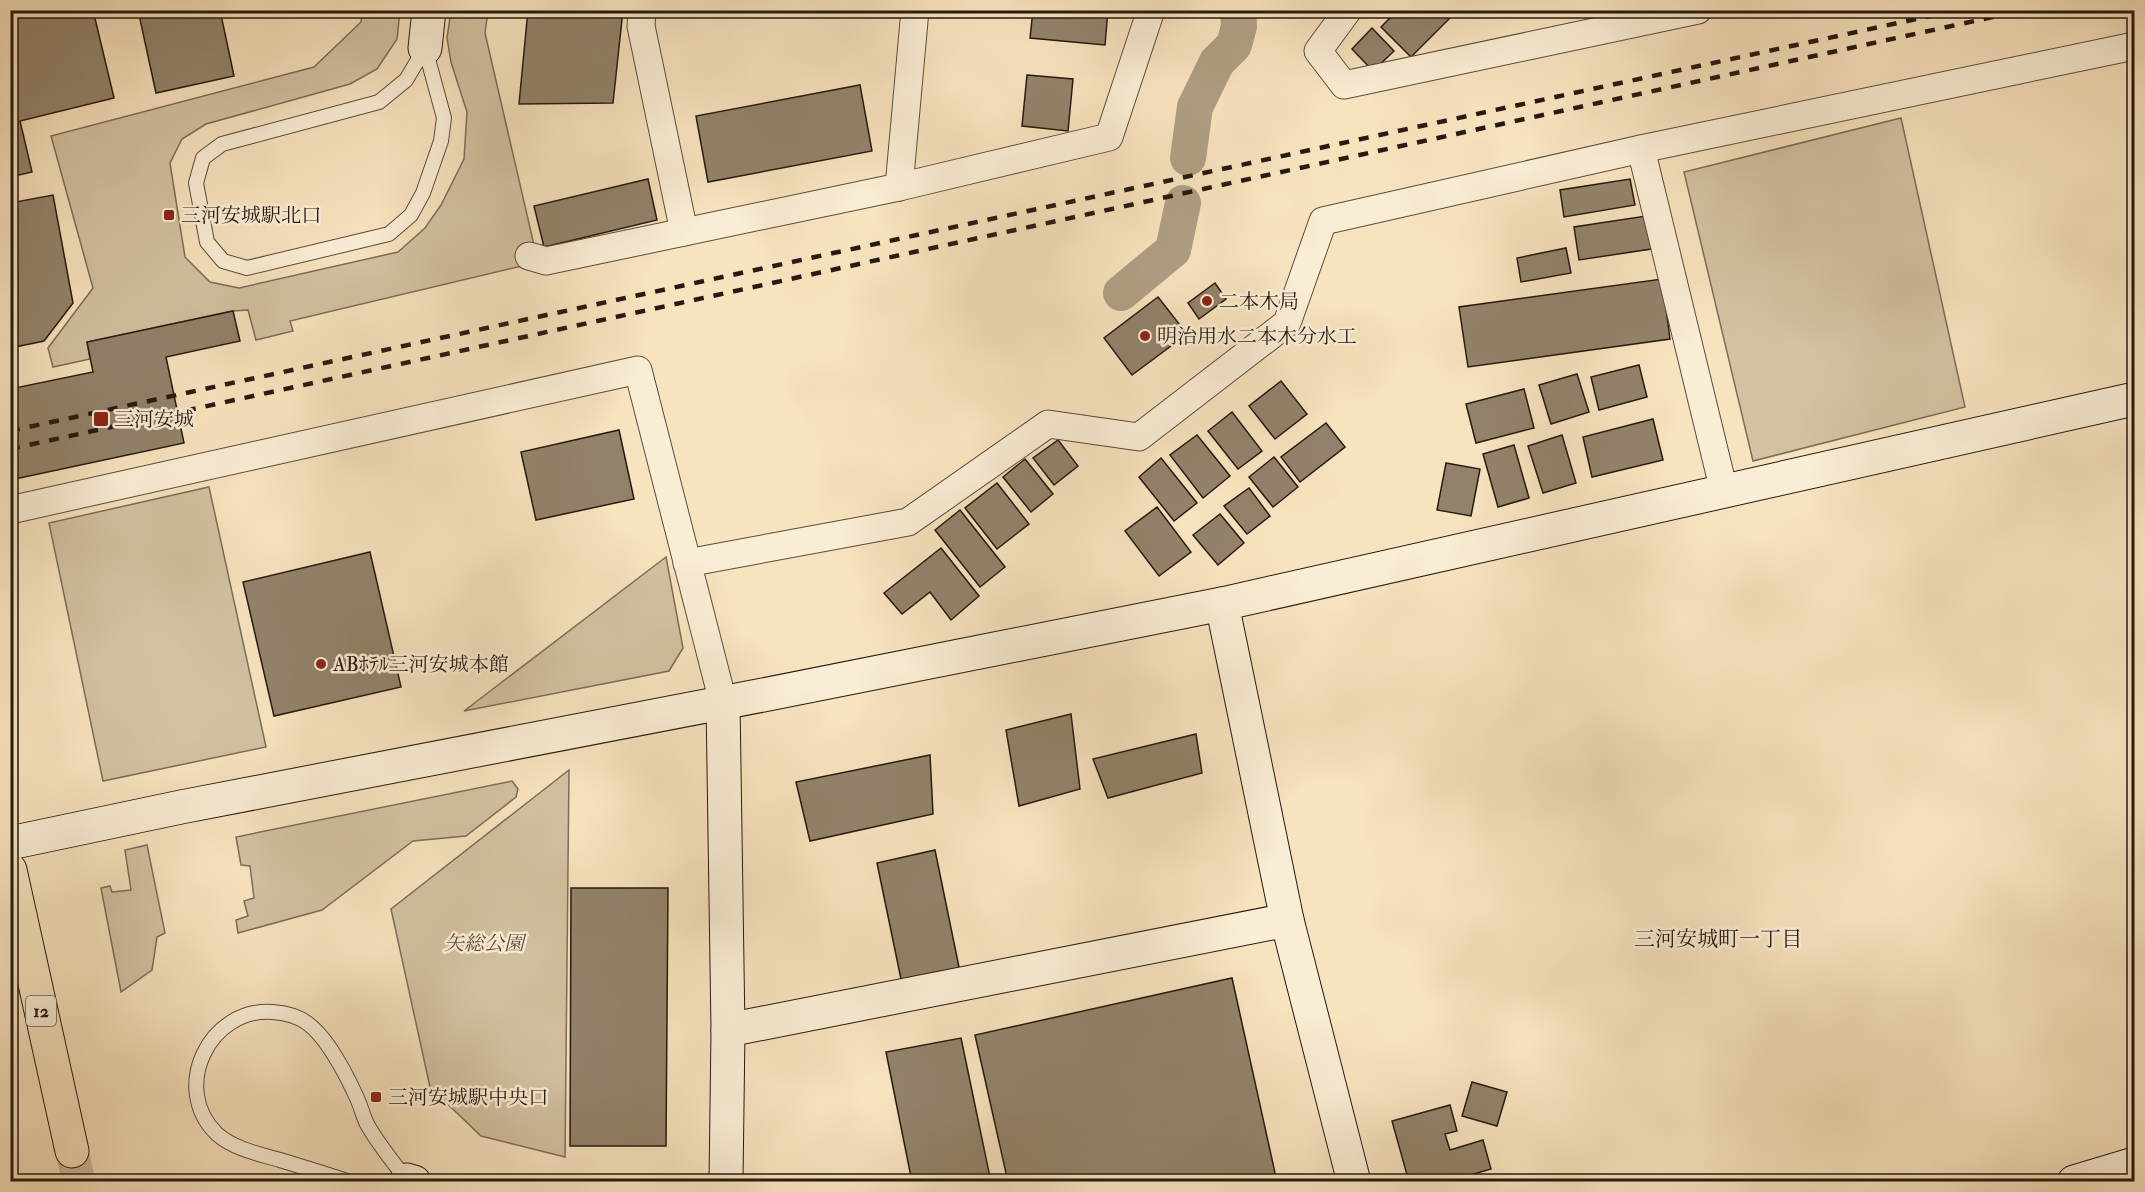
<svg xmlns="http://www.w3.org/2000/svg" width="2145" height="1192" font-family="'IM FELL Double Pica','Noto Serif JP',serif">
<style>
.green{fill:#d3c1a1;stroke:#7c6d59;stroke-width:1.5}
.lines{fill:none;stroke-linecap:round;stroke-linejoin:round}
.canal{stroke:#b09e83;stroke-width:36}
.building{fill:#93826b;stroke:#261911;stroke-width:1.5}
.primary-tunnel{stroke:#cdbb9b;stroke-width:33;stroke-dasharray:33 16;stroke-linecap:butt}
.lane-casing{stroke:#5a4c3c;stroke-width:16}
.street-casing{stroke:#5a4c3c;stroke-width:29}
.secondary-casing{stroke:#261911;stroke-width:35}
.primary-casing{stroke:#261911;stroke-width:35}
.lane{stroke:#faedd5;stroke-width:14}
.street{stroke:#faedd5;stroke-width:27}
.secondary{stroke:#faedd5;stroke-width:33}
.primary{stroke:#f7e3be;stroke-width:33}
.rail{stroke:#261911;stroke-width:4.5;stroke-dasharray:10 10;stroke-linecap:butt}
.poi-dot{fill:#8f2418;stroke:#faedd5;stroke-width:2}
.labels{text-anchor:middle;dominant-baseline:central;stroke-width:5;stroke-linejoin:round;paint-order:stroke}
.shield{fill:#faedd5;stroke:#66594c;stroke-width:1.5}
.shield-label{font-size:18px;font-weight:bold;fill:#261911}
.poi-label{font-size:20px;fill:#261911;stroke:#faedd5;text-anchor:start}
.park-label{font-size:20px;font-style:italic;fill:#5a4b3c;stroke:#faedd5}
.neighbourhood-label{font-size:21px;fill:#261911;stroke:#faedd5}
</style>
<rect width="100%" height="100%" fill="#f7e3be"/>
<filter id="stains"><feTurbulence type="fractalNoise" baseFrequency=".00333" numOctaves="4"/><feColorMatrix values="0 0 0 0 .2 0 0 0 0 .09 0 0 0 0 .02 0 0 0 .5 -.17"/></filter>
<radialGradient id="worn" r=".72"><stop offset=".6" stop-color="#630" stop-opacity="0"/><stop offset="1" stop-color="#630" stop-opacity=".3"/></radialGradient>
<g class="green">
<path d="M362 11H400L397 39 377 69 350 84 206 124 182 139 170 163 185 257 210 282 239 288 398 252 425 228 441 205 464 159 467 112 451 62 447 38 451 11H488L485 33 534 245 526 265 290 321 293 331 256 340 248 310 233 311 87 342 90 359 53 367 48 348 93 288 51 136 314 67 361 22Z"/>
<path d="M1901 118 1965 407 1753 461 1684 172Z"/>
<path d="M209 487 266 747 103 781 49 523Z"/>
<path d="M666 557 683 648 669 671 464 711Z"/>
<path d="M569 770 565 1157 481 1136 430 1087 391 909Z"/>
<path d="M512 781 518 789 516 797 466 836 413 841 322 910 238 933 236 920 248 916 244 901 254 898 250 866 241 865 236 837Z"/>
<path d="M147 845 165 933 157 937 152 970 121 992 101 888 110 886 112 892 131 890 125 850Z"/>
</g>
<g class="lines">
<g class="canal">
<path d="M1188 158 1195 107 1217 62 1234 45 1239 26 1238 10"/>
<path d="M1121 293 1173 250 1183 203"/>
</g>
</g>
<g class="building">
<path d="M31 10H93L114 98 20 121 32 172 10 177V15Z"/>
<path d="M138 10H220L234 76 156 93Z"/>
<path d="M528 10H623L613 103 519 104Z"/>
<path d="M1033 10H1108L1105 45 1030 38Z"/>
<path d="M1398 10H1453L1455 13 1411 57 1381 27Z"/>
<path d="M1372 28 1394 51 1373 71 1352 49Z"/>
<path d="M1027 75 1073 79 1068 131 1022 126Z"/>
<path d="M860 85 872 151 708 182 696 116Z"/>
<path d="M648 179 657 220 544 247 534 206Z"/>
<path d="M1630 179 1635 205 1564 217 1560 190Z"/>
<path d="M53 195 73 303 44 341 10 348V203Z"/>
<path d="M1646 216 1651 249 1579 260 1574 227Z"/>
<path d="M1566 248 1571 273 1521 282 1517 258Z"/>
<path d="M1662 279 1670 339 1468 367 1459 307Z"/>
<path d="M1215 283 1226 299 1199 319 1188 303Z"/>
<path d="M1158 297 1187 334 1132 375 1104 338Z"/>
<path d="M233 311 240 341 166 357 184 443 10 480V389L93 372 87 342Z"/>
<path d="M1639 365 1647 397 1599 410 1591 377Z"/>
<path d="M1577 374 1589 412 1551 424 1539 385Z"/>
<path d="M1281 381 1307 414 1275 439 1249 406Z"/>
<path d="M1524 389 1534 428 1476 443 1466 404Z"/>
<path d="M1232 412 1262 451 1238 469 1208 431Z"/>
<path d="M1653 419 1663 460 1592 477 1583 437Z"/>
<path d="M1326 423 1345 447 1300 482 1281 457Z"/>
<path d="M619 430 634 499 536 520 521 452Z"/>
<path d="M1197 435 1230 476 1203 498 1170 455Z"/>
<path d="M1562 435 1576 483 1543 493 1528 446Z"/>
<path d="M1058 440 1078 466 1054 485 1033 458Z"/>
<path d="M1514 445 1529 498 1498 507 1483 454Z"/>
<path d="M1274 457 1298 487 1273 507 1249 477Z"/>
<path d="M1161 458 1197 503 1174 521 1139 477Z"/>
<path d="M1025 459 1053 494 1031 512 1003 477Z"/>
<path d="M1446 463 1480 469 1471 516 1437 510Z"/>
<path d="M997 483 1029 524 997 549 965 508Z"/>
<path d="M1249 488 1270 516 1247 534 1224 506Z"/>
<path d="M1157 507 1191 552 1159 576 1125 531Z"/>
<path d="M960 510 1005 567 980 587 935 530Z"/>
<path d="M1220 514 1244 543 1218 565 1193 535Z"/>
<path d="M941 548 979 596 951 620 930 592 902 614 884 593Z"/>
<path d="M370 552 401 687 274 716 243 582Z"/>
<path d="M1071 714 1080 789 1019 806 1006 730Z"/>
<path d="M1196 734 1202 773 1108 798 1093 759Z"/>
<path d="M930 755 933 814 810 841 796 782Z"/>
<path d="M935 850 960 972 902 984 877 863Z"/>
<path d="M571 888H668L666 1146H570Z"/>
<path d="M1232 978 1277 1182H1008L975 1035Z"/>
<path d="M961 1038 991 1182H912L886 1052Z"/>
<path d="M1472 1082 1507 1092 1497 1126 1462 1116Z"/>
<path d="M1450 1105 1457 1131 1445 1134 1450 1150 1483 1140 1491 1169 1446 1182H1409L1392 1121Z"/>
</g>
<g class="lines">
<path class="primary-tunnel" d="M72 1151 79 1182"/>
<defs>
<g id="lane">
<path d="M425 48 444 118 441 141 423 193 411 215 389 234 247 268 223 261 207 242 196 183 203 158 222 144 379 102 406 80Z"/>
<path d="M350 1182C326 1174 303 1167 280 1160 259 1154 234 1149 217 1134 170 1089 209 1007 273 1012 285 1013 298 1016 307 1023 327 1037 347 1076 357 1098 361 1107 363 1116 367 1124 378 1144 393 1162 407 1180L388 1182"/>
</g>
<g id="street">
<path d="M642 10 641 26 684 232"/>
<path d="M1348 10 1318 51 1344 85 1698 10"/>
<path d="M1641 149 1724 491"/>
<path d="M899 187 915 10"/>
<path d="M529 256 546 261 899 187 1109 137 1151 10"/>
<path d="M10 510 638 370 723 702"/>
<path d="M687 563 908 522 1048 424 1139 437 1287 323 1323 221 1641 149 2134 46"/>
</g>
<g id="secondary">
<path d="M425 48 429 10"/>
<path d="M1222 604 1287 920 1354 1182"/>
<path d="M723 702 728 1030 726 1182"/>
<path d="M10 843 181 807 763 695 1222 604 2134 399"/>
<path d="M728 1030 1287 920"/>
<path d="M407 1180 414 1182"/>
<path d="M2074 1182 2134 1164"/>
</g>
<path id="primary" d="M10 870 72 1151"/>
</defs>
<use href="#lane" class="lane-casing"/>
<use href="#street" class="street-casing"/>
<use href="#secondary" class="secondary-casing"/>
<use href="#primary" class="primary-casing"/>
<use href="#lane" class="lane"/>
<use href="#street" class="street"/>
<use href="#secondary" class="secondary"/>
<use href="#primary" class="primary"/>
<g class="rail">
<path d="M10 431 1958 10"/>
<path d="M10 449 2025 10"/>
</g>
</g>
<g class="poi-dot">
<rect x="163" y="209" width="12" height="12" rx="3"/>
<circle cx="1207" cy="301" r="6"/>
<circle cx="1145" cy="336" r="6"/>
<rect x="93" y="411" width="16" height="16" rx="3"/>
<circle cx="321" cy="664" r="6"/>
<rect x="370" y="1091" width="12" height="12" rx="3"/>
</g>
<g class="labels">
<rect class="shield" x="26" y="996" width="30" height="30" rx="4.5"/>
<g class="shield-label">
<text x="41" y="1011">12</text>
</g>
<g class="poi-label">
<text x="181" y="215">三河安城駅北口</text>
<text x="1219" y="301">二本木局</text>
<text x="1157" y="336">明治用水二本木分水工</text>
<text x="114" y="419">三河安城</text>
<text x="333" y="664">ABﾎﾃﾙ三河安城本館</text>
<text x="388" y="1097">三河安城駅中央口</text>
</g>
<g class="park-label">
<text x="484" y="943">矢総公園</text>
</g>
<g class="neighbourhood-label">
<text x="1718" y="939">三河安城町一丁目</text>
</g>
</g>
<rect width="2145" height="1192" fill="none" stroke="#f7e3be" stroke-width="36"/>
<rect x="12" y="12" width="2121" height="1168" fill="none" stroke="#261911" stroke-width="3"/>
<rect x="18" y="18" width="2109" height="1156" fill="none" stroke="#261911" stroke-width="1.5"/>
<rect width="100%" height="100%" filter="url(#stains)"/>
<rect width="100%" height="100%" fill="url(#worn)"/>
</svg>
